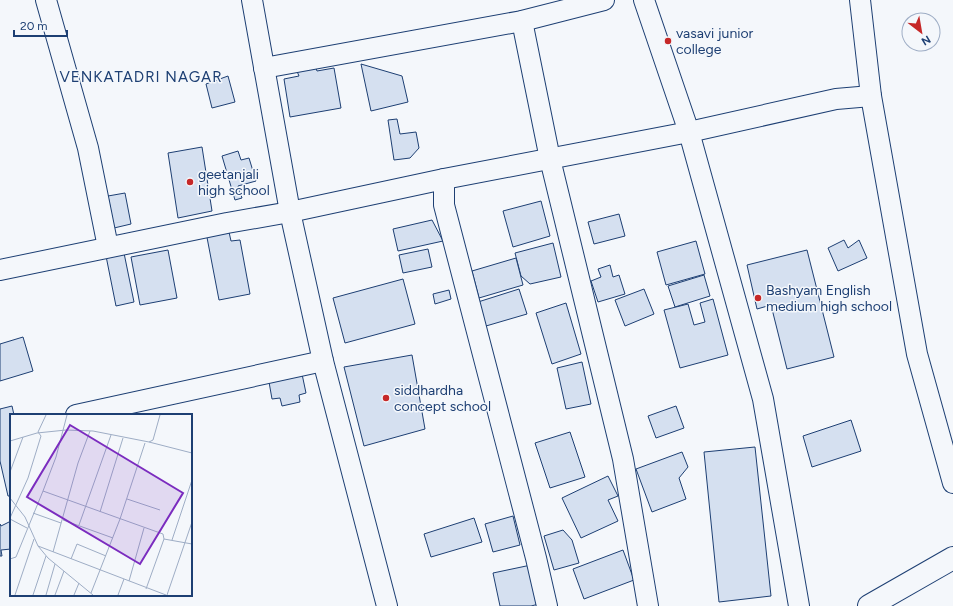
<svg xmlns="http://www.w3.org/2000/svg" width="953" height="606" font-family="Figtree,sans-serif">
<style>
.building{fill:#d5e0f0;stroke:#1d3f73}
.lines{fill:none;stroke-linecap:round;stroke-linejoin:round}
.minor-casing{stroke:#1d3f73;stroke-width:22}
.major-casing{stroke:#1d3f73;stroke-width:24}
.minor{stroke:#f4f7fb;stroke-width:20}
.major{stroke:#f4f7fb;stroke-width:22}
.poi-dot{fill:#c62828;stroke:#f4f7fb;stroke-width:1.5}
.labels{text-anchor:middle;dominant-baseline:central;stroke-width:3;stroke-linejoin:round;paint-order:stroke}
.poi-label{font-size:14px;fill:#1d3f73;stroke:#f4f7fb;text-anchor:start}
.neighbourhood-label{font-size:15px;letter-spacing:1px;fill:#1d3f73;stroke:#f4f7fb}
.inset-road{fill:none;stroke:#9eadc5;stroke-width:1}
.view{fill:#7b2cbf;fill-opacity:0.15;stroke:#7b2cbf;stroke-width:2}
.inset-edge{fill:none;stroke:#1d3f73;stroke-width:2}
</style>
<rect width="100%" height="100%" fill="#f4f7fb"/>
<g class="building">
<path d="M361 64 402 76 408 102 371 111Z"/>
<path d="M315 66 317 71 334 68 341 108 290 117 284 79 299 76 296 69Z"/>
<path d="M228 76 235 102 212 108 206 84Z"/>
<path d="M397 119 400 134 416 132 419 148 410 158 394 160 388 120Z"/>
<path d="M202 147 212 211 178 218 168 153Z"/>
<path d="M238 151 241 160 249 158 256 181 238 186 242 198 235 200 222 156Z"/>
<path d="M125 193 131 224 114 228 108 196Z"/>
<path d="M541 201 550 236 513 247 503 211Z"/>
<path d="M619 214 625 236 594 244 588 222Z"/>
<path d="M432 220 443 241 398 251 393 229Z"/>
<path d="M227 223 231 241 240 240 250 294 219 300 205 227Z"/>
<path d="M844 240 848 248 859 240 867 258 838 271 828 248Z"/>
<path d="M696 241 705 274 666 285 657 252Z"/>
<path d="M553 243 561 277 530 284 521 276 515 253Z"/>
<path d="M428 249 432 267 403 273 399 255Z"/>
<path d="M168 250 177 298 140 305 131 257Z"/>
<path d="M807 250 834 357 787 369 771 305 757 309 747 265Z"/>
<path d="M124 253 134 302 116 306 106 256Z"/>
<path d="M516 258 523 285 479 298 472 271Z"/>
<path d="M610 265 613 277 619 275 625 294 598 302 591 281 601 277 598 269Z"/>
<path d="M704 275 710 296 675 307 668 286Z"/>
<path d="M403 279 415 324 345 343 333 298Z"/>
<path d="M519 289 527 314 486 326 478 302Z"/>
<path d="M644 289 654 314 625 326 615 300Z"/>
<path d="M449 290 451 299 435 304 433 294Z"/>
<path d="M713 299 728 355 680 368 664 310 688 304 694 325 705 322 700 303Z"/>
<path d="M566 303 581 354 552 364 536 313Z"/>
<path d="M23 337 33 371 0 381V344Z"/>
<path d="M412 355 425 429 364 446 344 367Z"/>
<path d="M582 362 591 404 566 409 557 368Z"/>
<path d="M302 374 306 393 299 395 300 402 282 406 280 398 272 399 269 382Z"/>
<path d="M12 406 14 415H11V496H8L0 461V409Z"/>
<path d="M676 406 684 428 656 438 648 416Z"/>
<path d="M851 420 861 451 812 467 803 436Z"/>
<path d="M570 432 585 477 550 488 535 443Z"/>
<path d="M755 447 771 596 719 602 704 452Z"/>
<path d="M682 452 688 467 679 478 686 499 652 512 636 469Z"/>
<path d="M608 476 618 496 608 500 618 521 581 538 562 498Z"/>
<path d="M513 516 520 545 493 552 485 524Z"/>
<path d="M474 518 482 542 431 557 424 534Z"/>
<path d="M11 521V549L1 550 2 556H0V524L1 526Z"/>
<path d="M563 530 572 540 579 563 554 570 544 536Z"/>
<path d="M623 550 634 580 584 599 573 569Z"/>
<path d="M531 565 539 604 531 606H500L493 573Z"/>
</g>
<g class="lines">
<defs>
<g id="minor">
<path d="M46 0 88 148 108 247"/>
<path d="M252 0 290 212 323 361 387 606"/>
<path d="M644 0 689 132 763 399 799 606"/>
<path d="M860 0 871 96 917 354 953 483"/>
<path d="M522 21 550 159 623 459 648 606"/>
<path d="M264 68 522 21 604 0"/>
<path d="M444 179V205L536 558 547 606"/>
<path d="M0 270 227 223 290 212 444 179 689 132 836 99 871 96"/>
<path d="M76 415 323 361"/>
</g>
<path id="major" d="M869 606 953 558"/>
</defs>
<use href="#minor" class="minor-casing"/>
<use href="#major" class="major-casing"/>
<use href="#minor" class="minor"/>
<use href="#major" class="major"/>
</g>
<g class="poi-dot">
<circle cx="668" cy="41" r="4"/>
<circle cx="190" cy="182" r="4"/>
<circle cx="758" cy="298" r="4"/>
<circle cx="386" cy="398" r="4"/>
</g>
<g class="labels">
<g class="poi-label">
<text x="676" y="33">vasavi junior<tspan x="676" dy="16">college</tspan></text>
<text x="198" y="174">geetanjali<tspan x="198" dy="16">high school</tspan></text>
<text x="766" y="290">Bashyam English<tspan x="766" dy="16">medium high school</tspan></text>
<text x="394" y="390">siddhardha<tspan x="394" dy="16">concept school</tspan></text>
</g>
<g class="neighbourhood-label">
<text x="141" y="77">VENKATADRI NAGAR</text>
</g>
</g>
<g transform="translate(10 414)">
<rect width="182" height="182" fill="#f4f7fb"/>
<path class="inset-road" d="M28 18 36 1M0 27 27 19 56 16 83 17 139 28 143 26 150 1M139 28 182 39M0 58 13 23M33 77 153 120 154 125 136 175M0 84 15 103 28 132 156 181M117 85 150 96M90 98 113 24M23 99 51 109M0 104 18 64 31 22 28 18M0 105 17 114M53 106 103 124M69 111 101 21M154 125 182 130M162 126 182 66M28 132 38 144 83 181M43 138 68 49 80 17M0 145 6 143 33 77 46 43 57 1M61 145 67 130 96 142M119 167 134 114M81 179 110 105 135 29M5 181 24 125M23 181 36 142M36 181 45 150M45 181 54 157M64 181 69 169M108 181 114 165M157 181 182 108"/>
<path class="view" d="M60 11 173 79 130 150 17 83Z"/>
<rect width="182" height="182" class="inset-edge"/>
</g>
<g transform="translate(921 32) rotate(149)"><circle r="19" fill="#f4f7fb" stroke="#9eadc5"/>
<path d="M0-3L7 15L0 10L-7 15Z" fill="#c62828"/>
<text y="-6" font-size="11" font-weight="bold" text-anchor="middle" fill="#1d3f73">N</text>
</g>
<path d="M14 30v6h53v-6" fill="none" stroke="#1d3f73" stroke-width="2"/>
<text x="20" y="30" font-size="12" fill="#1d3f73" stroke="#f4f7fb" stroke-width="3" paint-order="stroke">20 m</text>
</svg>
